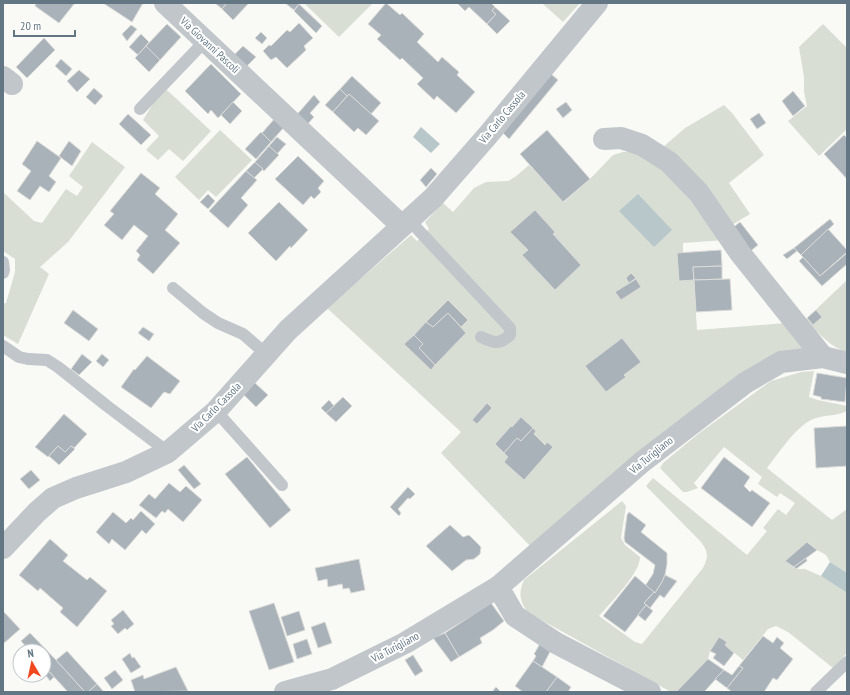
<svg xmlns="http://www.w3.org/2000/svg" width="850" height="695" font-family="'PT Sans Narrow',sans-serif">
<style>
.green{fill:#d9ded5}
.water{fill:#b8c7ca}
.building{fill:#a8b2b8;stroke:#dbdbd8}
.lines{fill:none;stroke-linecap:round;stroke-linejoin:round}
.service{stroke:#c1c6ca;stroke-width:12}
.minor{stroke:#c1c6ca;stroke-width:22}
.labels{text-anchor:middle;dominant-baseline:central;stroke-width:4;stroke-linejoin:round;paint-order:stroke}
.street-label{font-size:11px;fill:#627683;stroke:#fff}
</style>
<rect width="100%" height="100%" fill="#f9f9f6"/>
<g class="green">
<path d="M304 3H373L339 37Z"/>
<path d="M542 3H580L563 22Z"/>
<path d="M823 24 847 48V129L819 156 788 121 807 106 804 92V77L799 47Z"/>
<path d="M167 90 211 131 183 161 169 149 158 160 146 150 159 136 143 120 154 102Z"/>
<path d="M724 105 732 113 764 155 729 183 750 214 732 225 662 148 685 128Z"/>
<path d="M220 130 252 160 216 197 208 190 199 200 175 177Z"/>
<path d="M92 142 125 167 68 242 40 267 49 274 18 344 3 335V304L6 303 15 272V259L3 251V192L34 221 42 223 66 189 77 196 83 187 69 176Z"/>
<path d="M623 152H633L649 157 679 181 725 240 683 243V253H677L679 281 694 280 697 330 786 323 807 348 530 546 441 453 461 432 327 308 411 235 417 241 429 229 425 222 443 203 453 212 474 188 486 182 508 181 515 177 529 165 564 202 590 179 613 155Z"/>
<path d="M847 280V353C830 346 818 333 805 320Z"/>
<path d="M814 371 809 397 818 400 847 406V411C836 417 823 414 811 420 795 428 778 454 767 468L832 520 847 509V573L830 562 826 555 817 550 808 542 785 561 796 569H805L821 576 847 593V653L833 668 788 632 776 626 768 629 743 660 725 645 727 642 719 637 710 651 708 659 676 692H671L527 612C520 600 518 594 524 580L622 501 626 506 621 538 625 545 640 557C640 574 610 603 599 616L635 642 642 644 703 568C709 556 708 552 701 542L646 486 653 478 747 555 767 531 763 528 778 509 786 515 795 503 780 493 777 497 758 484 762 477 724 447 694 483 698 488 687 492H683L660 468 663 463 698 434 771 381 801 372Z"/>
</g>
<g class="water">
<path d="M421 127 440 144 431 153 413 137Z"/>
<path d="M638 194 672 230 654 247 619 211Z"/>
<path d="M830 562 847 573V593L821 576Z"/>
</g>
<g class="building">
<path d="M36 3H78L74 4 59 23 35 6Z"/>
<path d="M103 3H143L132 22Z"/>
<path d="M215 3H227L222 9Z"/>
<path d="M227 3H249L233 20 222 9Z"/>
<path d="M285 3H298L299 4 294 10Z"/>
<path d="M386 3 400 15 402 13 424 34 417 42 438 62 442 57 459 72 457 75 475 92 456 113 437 96 434 100 417 84 423 78 402 58 400 60 377 39 381 35 368 24Z"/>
<path d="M457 3H491L495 7 492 11 496 14 487 24 469 7 465 11Z"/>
<path d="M299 4 322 26 316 33 294 11Z"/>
<path d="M495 7 510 21 497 34 487 24 496 14 492 11Z"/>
<path d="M299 23 313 38 304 46 306 50 287 68 276 57 271 60 263 51 269 45 271 46 287 30 290 32Z"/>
<path d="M167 24 181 37 160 60 146 46Z"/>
<path d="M131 25 137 29 127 41 122 34Z"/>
<path d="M261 32 267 38 262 44 255 38Z"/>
<path d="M141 34 149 42 138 55 129 47Z"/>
<path d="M44 38 55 50 27 78 16 67Z"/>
<path d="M146 46 160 60 149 72 135 58Z"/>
<path d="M243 46 256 57 241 72 229 60Z"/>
<path d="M61 59 72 69 66 76 55 66Z"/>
<path d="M211 64 241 94 218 118 211 110 208 114 185 91Z"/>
<path d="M79 70 90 79 77 92 67 81Z"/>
<path d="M550 73 558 80 509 139 502 132Z"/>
<path d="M352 76 381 103 371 114 349 94 347 96 340 89Z"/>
<path d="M94 88 103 96 95 105 86 97Z"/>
<path d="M340 89 347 96 333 112 325 105Z"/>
<path d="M793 91 805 106 793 116 782 101Z"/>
<path d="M349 94 379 121 366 135 358 128 354 132 333 112Z"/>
<path d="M314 95 320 102 310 113 314 117 305 127 294 118Z"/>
<path d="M233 102 242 111 230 124 221 115Z"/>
<path d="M566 102 572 110 563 118 556 109Z"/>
<path d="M759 113 766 123 757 129 750 119Z"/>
<path d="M128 114 151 135 141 145 119 124Z"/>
<path d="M276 117 285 126 271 142 262 133Z"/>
<path d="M547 130 590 179 563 202 520 154Z"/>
<path d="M261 132 271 142 256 159 245 149Z"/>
<path d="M844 135 847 138V179L824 154Z"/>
<path d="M277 137 286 144 277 154 269 146Z"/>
<path d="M37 141 61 158 49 176 56 182 49 192 40 186 30 200 17 191 31 171 22 164Z"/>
<path d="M69 141 81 151 72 166 59 156Z"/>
<path d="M269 146 279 155 264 171 255 162Z"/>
<path d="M298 156 324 181 318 188 321 192 314 199 311 196 303 205 275 179Z"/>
<path d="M255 162 263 169 254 178 246 171Z"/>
<path d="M431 168 437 174 426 187 420 180Z"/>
<path d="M246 171 257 180 241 198 248 205 228 228 209 211Z"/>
<path d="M141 173 160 188 155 194 178 214 165 230 180 243 153 274 137 260 140 255 136 251 148 236 134 225 122 240 104 225 114 214 110 211Z"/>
<path d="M208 194 215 201 208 209 200 202Z"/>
<path d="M279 202 308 230 291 248 290 246 276 261 248 233Z"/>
<path d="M535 210 555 232 553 234 581 265 555 290 522 255 528 250 510 232Z"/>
<path d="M830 219 834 224 801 255 794 248Z"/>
<path d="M740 222 758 245 748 253 730 230Z"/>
<path d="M828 229 847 250V252L820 276 801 255Z"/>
<path d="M794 248 797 251 787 259 783 255Z"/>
<path d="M721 250 722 266 693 267 694 280 679 281 677 253Z"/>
<path d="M847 253V264L822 286 799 261 803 257 820 276Z"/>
<path d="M722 266V279L694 280 693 267Z"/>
<path d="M631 273 636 278 629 283 626 278Z"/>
<path d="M636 279 641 287 621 300 615 292Z"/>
<path d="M730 279 732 310 696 312 694 280Z"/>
<path d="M448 300 468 320 461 327 448 313 433 327 426 322Z"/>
<path d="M73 310 98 329 89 341 64 323Z"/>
<path d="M816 310 822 317 813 325 807 318Z"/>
<path d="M448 313 466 333 435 365 419 348 423 344 414 335 426 322 433 327Z"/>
<path d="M143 327 154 334 149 341 138 333Z"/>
<path d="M414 335 423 344 419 348 435 365 431 370 404 344Z"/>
<path d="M622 338 641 362 624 375 626 377 606 392 585 366Z"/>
<path d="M82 354 92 362 79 375 71 369Z"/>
<path d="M102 354 109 360 103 367 96 361Z"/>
<path d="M147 356 180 381 170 394 164 392 151 408 121 387 134 369 135 370Z"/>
<path d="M817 373 847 378 845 402 821 399V397L813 395Z"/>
<path d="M254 382 268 395 256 407 242 393Z"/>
<path d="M343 397 352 406 336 422 326 413Z"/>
<path d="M329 400 334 406 326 413 321 408Z"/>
<path d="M487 403 492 408 477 424 472 420Z"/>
<path d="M64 414 87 434 74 448 71 446 65 452 58 446 48 457 35 447Z"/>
<path d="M521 417 533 428 521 441 517 438 504 453 495 444 511 426 512 427Z"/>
<path d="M847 426V466L816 468 814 428Z"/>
<path d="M533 428 536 431 534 434 545 445 547 442 553 447 524 480 504 462 508 457 504 453 517 438 521 441Z"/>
<path d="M58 446 65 452 71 446 75 449 59 465 49 456Z"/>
<path d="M247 457 291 510 270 528 225 474Z"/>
<path d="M724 457 750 477 744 486 750 492 752 490 770 503 752 527 701 488Z"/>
<path d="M184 465 201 484 194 489 178 470Z"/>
<path d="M31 470 40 480 29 489 20 479Z"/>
<path d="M169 483 180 492 186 486 202 500 183 522 168 509 165 513 162 511 156 518 139 505 149 494 155 499Z"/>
<path d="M408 487 415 494 410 499 408 498 398 509 401 513 399 516 390 507Z"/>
<path d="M141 511 155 524 146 534 142 530 125 550 112 539 109 544 96 532 113 512 126 523 131 518 133 520Z"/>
<path d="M629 512 646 525 641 532 667 553V564L665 575 662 582 655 593 645 586 653 574 655 565 625 542 624 538 627 515Z"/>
<path d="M450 525 463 537 469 535 481 547 480 554 474 559 466 560 452 571 426 546Z"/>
<path d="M50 539 68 555 63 561 87 580 90 577 107 591 77 627 60 612 63 608 40 588 38 591 19 575Z"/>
<path d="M807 542 817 550 794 567 785 561Z"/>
<path d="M806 558 807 561 796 569 794 567Z"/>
<path d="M359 559 365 590 351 593 349 588 343 589 342 584 328 587 327 579 318 581 315 568Z"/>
<path d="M665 575 677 581 664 598 660 595 650 608 644 603 654 592 655 593 662 582Z"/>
<path d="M635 576 654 592 644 603 646 605 625 632 603 616Z"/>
<path d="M274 603 294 662 269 670 249 611Z"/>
<path d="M491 603 504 621 493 630 480 638 482 643 459 657 445 633Z"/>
<path d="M646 605 653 611 645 621 638 615Z"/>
<path d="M123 610 134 624 127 630 125 628 118 634 111 626 114 624 111 620Z"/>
<path d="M3 611 20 629 3 644Z"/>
<path d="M299 611 305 630 287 636 281 617Z"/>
<path d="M325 622 332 643 318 648 311 627Z"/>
<path d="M30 633 56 660 85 692H68L44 666V651H30L21 641Z"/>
<path d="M445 633 459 657 451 662 433 638Z"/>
<path d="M763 636 773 643 777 637 784 643 780 648 793 659 777 680 773 678 764 692H732L727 688 743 668 739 666Z"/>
<path d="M719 637 727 642 725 645 734 653 724 666 713 658 716 654 710 651Z"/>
<path d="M307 639 312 654 297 659 293 644Z"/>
<path d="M541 642 552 648 542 667 533 661 536 656 534 654Z"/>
<path d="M67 651 97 684 88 692H85L56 660Z"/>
<path d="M130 653 132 658 134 657 141 667 131 673 122 659Z"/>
<path d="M413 655 423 671 415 676 405 660Z"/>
<path d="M708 659 724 670 704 692H676Z"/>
<path d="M533 661 557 677 546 692H523L515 686Z"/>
<path d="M20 663V670L19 671 15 667Z"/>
<path d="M44 666 54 677 50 681 44 673Z"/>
<path d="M739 666 743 668 727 688 715 679 724 670 732 675Z"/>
<path d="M176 667 188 691 135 692 131 680 143 675 144 679Z"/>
<path d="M115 670 123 680 112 689 104 678Z"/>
<path d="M557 677 571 687 568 692H546Z"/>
<path d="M97 684 104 692H88Z"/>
<path d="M496 687 501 692H492Z"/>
</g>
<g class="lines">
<g class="service">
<path d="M140 109 205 41"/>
<path d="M409 220 510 328V335C499 345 494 343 481 337"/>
<path d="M3 262 4 270 3 273"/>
<path d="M173 288 203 313 218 323 243 334 266 354"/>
<path d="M3 346 19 357 28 359 47 360 58 367 107 406 168 452"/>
<path d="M216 411 282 485"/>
<path d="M816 692 847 662"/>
</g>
<g class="minor">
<path d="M165 3 402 226"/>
<path d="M3 77 12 84"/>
<path d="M604 139 621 138 642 145 669 162 699 193 740 253 823 357"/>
<path d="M3 548 37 512 53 498 76 488 126 472 168 452 216 411 288 330 433 198 488 135 597 3"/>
<path d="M498 587 515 616 556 643 650 692"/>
<path d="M285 692 332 679 405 643 498 587 642 462 745 383 781 362 823 357 847 363"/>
</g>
</g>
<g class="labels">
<g class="street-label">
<text transform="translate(210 45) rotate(43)">Via Giovanni Pascoli</text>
<text transform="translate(502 117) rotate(-50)">Via Carlo Cassola</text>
<text transform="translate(216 407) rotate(-45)">Via Carlo Cassola</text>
<text transform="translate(651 455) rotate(-39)">Via Turigliano</text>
<text transform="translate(395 647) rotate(-28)">Via Turigliano</text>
</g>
</g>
<rect width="850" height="695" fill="none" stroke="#627683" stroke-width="8"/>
<g transform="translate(32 663) rotate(351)"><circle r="19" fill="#ffffff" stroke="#c0c8cd"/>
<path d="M0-3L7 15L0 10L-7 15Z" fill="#f0481f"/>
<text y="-6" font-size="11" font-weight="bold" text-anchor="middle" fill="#627683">N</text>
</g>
<path d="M14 30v6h61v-6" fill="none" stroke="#627683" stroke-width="2"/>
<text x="20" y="30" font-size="12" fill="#627683" stroke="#ffffff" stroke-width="3" paint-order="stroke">20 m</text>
</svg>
